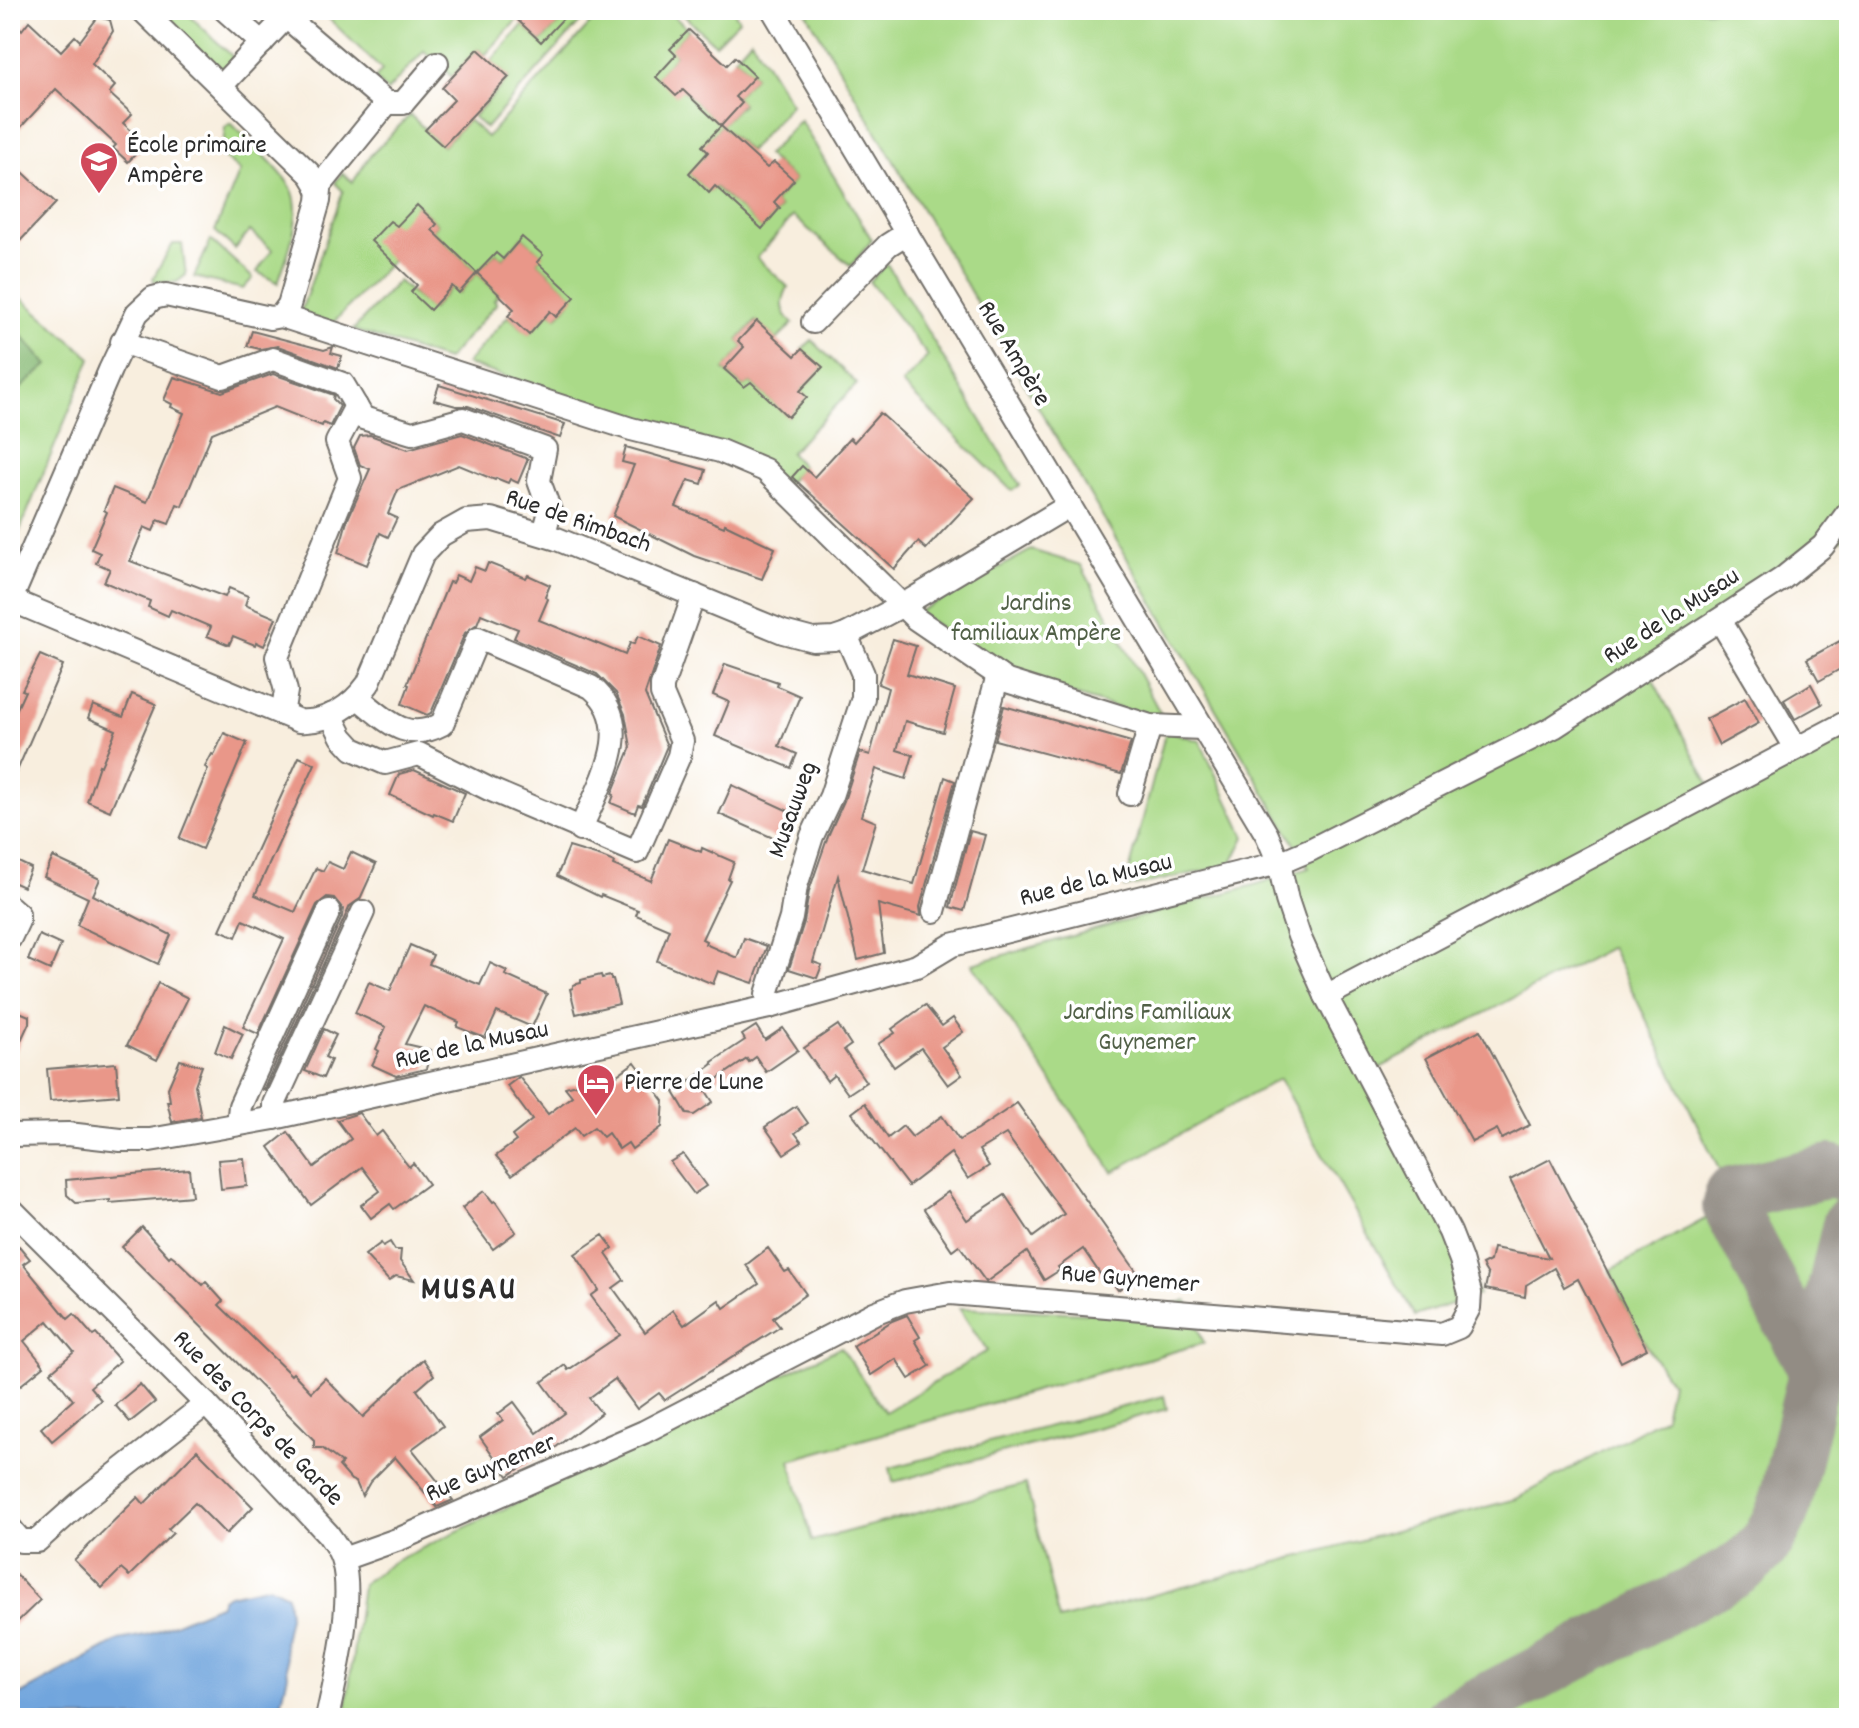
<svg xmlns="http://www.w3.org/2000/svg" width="1859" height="1728" font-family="Dekko,sans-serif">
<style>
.green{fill:#aada88;stroke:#6a825a;stroke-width:2}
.forest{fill:#87ba74;stroke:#597250;stroke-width:2}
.water{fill:#71a5dd;stroke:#4e6884;stroke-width:2}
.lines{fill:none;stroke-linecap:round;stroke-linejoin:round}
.taxiway{stroke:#928c84;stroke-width:54}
.building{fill:#e99789}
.minor-casing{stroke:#736f6a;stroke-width:26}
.minor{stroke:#fff;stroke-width:22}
.labels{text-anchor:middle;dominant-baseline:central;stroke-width:7;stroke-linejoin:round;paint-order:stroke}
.poi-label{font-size:26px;fill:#2b2b2b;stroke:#fff;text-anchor:start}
.street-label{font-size:26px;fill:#2b2b2b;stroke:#fff}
.park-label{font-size:26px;fill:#516047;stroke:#fff}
.district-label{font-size:34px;font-weight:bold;letter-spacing:2px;fill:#2b2b2b;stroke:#fff}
</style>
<rect width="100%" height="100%" fill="#fff"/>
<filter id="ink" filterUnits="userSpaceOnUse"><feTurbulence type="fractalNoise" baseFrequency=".0125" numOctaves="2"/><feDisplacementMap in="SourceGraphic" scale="16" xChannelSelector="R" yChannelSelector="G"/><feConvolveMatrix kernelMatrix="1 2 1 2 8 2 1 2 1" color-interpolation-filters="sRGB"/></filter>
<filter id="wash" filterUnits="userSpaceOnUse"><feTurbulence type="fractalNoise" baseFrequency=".006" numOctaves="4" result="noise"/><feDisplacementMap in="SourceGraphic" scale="32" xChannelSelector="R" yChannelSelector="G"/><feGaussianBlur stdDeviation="1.8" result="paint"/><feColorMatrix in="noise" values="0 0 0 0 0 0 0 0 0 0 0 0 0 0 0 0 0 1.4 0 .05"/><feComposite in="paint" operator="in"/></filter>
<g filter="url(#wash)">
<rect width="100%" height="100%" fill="#f8eede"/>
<g class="green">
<path d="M159 10H184L233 57 225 76Z"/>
<path d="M309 10H513L511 13 517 20 485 55 478 49 452 77 424 51 387 91 375 79 382 70 320 10 309 20 304 16Z"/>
<path d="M571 10H591L486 128 473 117 509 78 491 61 523 25 541 42Z"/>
<path d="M603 10H667L689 30 671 49 676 55 657 77 683 90 721 125 742 104 735 97 755 76 735 57 751 39 791 104 749 151 721 126 703 146 708 152 690 174 709 192 715 187 762 228 780 208 774 202 794 180 767 155 800 120 872 240 851 266 793 216 757 258 788 287C781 301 780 312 793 323L777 340 756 321 738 340 744 347 724 370 744 387 751 382 788 416 806 397 800 391 822 368 802 349 812 340 857 384 790 453 802 466 787 484 724 447 466 364 508 316 529 334 550 311 557 317 574 297 537 262 542 255 522 237 503 259 496 253 477 273 499 294 494 300 497 303 447 360 353 330 398 281 431 310 452 286 459 293 477 273 432 230 437 224 417 205 392 261 333 323 300 314 343 191 335 183 342 173 353 182 370 156 410 115 443 146 468 120 487 137Z"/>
<path d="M678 10H733L739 20 715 44Z"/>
<path d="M805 10H1849V533L1652 678 1720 804 1849 736V1718H345L362 1584 393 1562 841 1347 885 1412 987 1351 959 1308 1115 1314 1187 1301 1204 1343 790 1460 812 1541 1026 1484 1059 1620 1516 1499 1664 1417 1671 1383C1647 1348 1624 1311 1611 1270L1729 1206 1731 1194 1611 947 1374 1071 1479 1295 1415 1316 1279 1079 1113 1172 972 964 1254 885 1309 868Z"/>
<path d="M231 123C247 140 285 172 293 192 303 220 286 257 278 283L257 272 272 250 250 231 235 249 215 231 240 171 222 156 225 127Z"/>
<path d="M211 240 253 278 243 289 194 277Z"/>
<path d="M173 244H182L186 275 177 282H155L153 278Z"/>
<path d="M887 264 1020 485 1012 491 902 384 928 356 869 281Z"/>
<path d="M12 290 91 358 10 554V397L48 365 13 326Z"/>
<path d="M1031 550 1081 565 1165 722 1007 675 918 612Z"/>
<path d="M1166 730 1200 741 1245 837 1231 865 1125 888Z"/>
<path d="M1164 1396 1167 1409 893 1482 890 1468Z"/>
</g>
<path class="forest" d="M10 289 13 326 48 365 10 397Z"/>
<path class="water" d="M269 1586 287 1595 289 1616 284 1641 288 1675 278 1718H226C220 1708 216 1710 206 1714L205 1718H10V1700L119 1640 150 1634 221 1604 222 1599 229 1595Z"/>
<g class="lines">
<g class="taxiway">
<path d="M1731 1194 1830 1171 1849 1177"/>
<path d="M1729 1206 1815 1370"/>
<path d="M1452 1718 1732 1573C1761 1553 1772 1540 1784 1507L1849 1224"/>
</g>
</g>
<g id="blocks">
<g class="building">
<path d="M507 10H571L541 42Z"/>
<path d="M10 15 22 30 29 21 61 51 75 36 80 41 98 17 110 20 113 31 92 64 115 86 109 93 132 114 123 123 145 144 128 162 113 148 116 145 56 89 10 139Z"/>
<path d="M689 30 727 65 735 57 755 76 735 97 742 103 721 126 683 90 676 96 656 77 676 55 670 49Z"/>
<path d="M478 49 509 77 443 146 425 130 454 100 442 88Z"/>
<path d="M721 126 767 168 774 162 794 180 774 202 780 208 762 229 715 186 709 193 689 173 708 152 702 146Z"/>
<path d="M10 160 56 203 19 242 10 234Z"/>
<path d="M417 205 437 224 432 230 477 273 459 293 452 286 430 310 411 292 417 285 371 241 390 221 397 226Z"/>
<path d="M522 237 543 255 537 262 575 297 556 317 550 311 529 335 508 316 514 309 477 273 496 253 503 259Z"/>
<path d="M757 321 795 356 802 349 823 367 800 391 807 397 788 417 751 382 744 387 724 369 744 347 738 341Z"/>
<path d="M252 331 324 350 333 347 331 353 342 356 338 368 278 346 260 349 247 346Z"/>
<path d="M273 374 334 395 333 399 340 406 330 426 323 423 322 426 275 407 212 433 182 506 177 504 169 524 158 520 153 531 144 527 130 561 225 597 229 588 248 596 245 605 276 618 264 646 256 642 255 645 233 636 229 645 207 636 211 627 171 610 168 616 148 607 150 601 104 582 110 569 96 563 100 553 91 549 107 512 104 510 113 488 147 502 184 413 171 407 172 404 164 400 174 377 222 392Z"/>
<path d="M439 385 565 424 560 438 468 406H456L434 400Z"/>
<path d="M880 413 974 498 926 549 918 542 894 569 792 477 802 466 814 477 850 438 854 442Z"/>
<path d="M462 434 528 459 518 483 510 479 508 483 496 478 495 480 459 465 398 490 388 514 397 518 388 537 380 533 367 565 338 553 347 521 370 469 360 465 354 448 360 436 370 435 408 449Z"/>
<path d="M626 447 706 470 702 484 688 480 676 507 724 527 725 524 775 548 762 579 694 556 613 516 634 465 622 462Z"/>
<path d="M488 563 526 578 528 575 550 585 545 597 548 599 539 620 625 655 630 643 634 644 638 636 661 646 645 694 667 746 642 806 638 805 635 813 611 803 614 795 612 794 631 747 625 714 616 693 597 674 514 638 518 629 481 614 477 624 465 633 431 713 427 715 402 704 409 685 407 684 449 582 452 583 456 575 469 581 475 567 485 571Z"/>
<path d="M1849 636V664L1819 681 1807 659Z"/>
<path d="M893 639 916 646 907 674 955 689 943 732 905 721 897 750 913 755 906 779 876 769 861 816 876 822 862 869 914 884 945 777 955 781 920 907 921 916 878 904 884 953 858 960 838 876 813 962 822 965 817 978 789 969 804 922 809 891 828 836 844 801 860 752 870 755 888 688 878 684Z"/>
<path d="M40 655 63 665 10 787V724L25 691 22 690Z"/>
<path d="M725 664 778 682 777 686 800 696 779 746 797 754 791 768 715 736 729 702 713 695Z"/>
<path d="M1811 684 1822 704 1795 719 1784 700Z"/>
<path d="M132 694 156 704 110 811 87 801 99 765 101 766 116 730 88 718 93 705 123 717Z"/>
<path d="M1745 698 1759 723 1719 745 1706 719Z"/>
<path d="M1004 706 1131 742 1121 774 995 740Z"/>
<path d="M224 733 247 743 202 849 179 839 208 769 205 767 212 754 214 755Z"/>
<path d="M299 757 315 764 255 895 295 912 316 868 323 871 328 862 343 869 351 852 376 864 360 899 350 906 265 1091 263 1090 342 917 343 909 334 898 327 897 317 905 258 1034 243 1027 284 939 243 920 236 937 220 930Z"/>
<path d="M414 770 465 793 453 821 434 813 433 815 390 795 399 774Z"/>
<path d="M732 785 793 813 780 841 719 814Z"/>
<path d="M970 831 985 835 964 911 950 907Z"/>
<path d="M668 839 701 852 702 848 734 862 728 879 730 880 702 939 706 941 705 944 737 958 744 938 767 946 753 983 718 971 713 984 657 961 669 929 636 915 638 910 601 895 600 897 557 876 569 847 602 857 614 862 613 865 651 881Z"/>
<path d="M53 857 100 879 93 895 171 935 158 964 77 925 88 898 44 877Z"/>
<path d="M10 858 31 868 23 887 10 881Z"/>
<path d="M39 935 61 945 50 970 28 960Z"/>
<path d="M410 945 433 955 429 964 480 985 490 963 507 971 505 975 547 994 532 1027 497 1012 485 1038 457 1027 459 1022 424 1006 405 1044 431 1050 426 1069 396 1076 372 1065 379 1051 376 1049 386 1027 355 1013 369 982 390 991Z"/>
<path d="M601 975 602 978 610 976 611 979H613L619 1004 576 1014 570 989 573 988V985L581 983V980Z"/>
<path d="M158 983 188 998 157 1060 127 1045Z"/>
<path d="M925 1005 942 1026 953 1018 963 1032 942 1047 962 1075 948 1085 921 1048 894 1067 878 1044 895 1033 892 1029Z"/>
<path d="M10 1008 29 1016V1023L10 1064Z"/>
<path d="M225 1025 243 1034 231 1059 215 1052Z"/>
<path d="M838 1025 851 1045 844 1050 866 1082 848 1094 834 1075 827 1081 804 1048Z"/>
<path d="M756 1026 765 1040 783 1028 798 1050 766 1072 756 1057 749 1062 747 1059 704 1088 713 1102 694 1115 687 1114 674 1092 682 1087V1080L689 1082 713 1064 712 1062 745 1040 742 1035Z"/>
<path d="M324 1029 336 1035 325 1057 331 1060 323 1078 305 1071Z"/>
<path d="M1480 1030 1530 1125 1502 1139 1497 1129 1472 1142 1426 1058Z"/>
<path d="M180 1060 202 1066 195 1085 201 1117 172 1122 167 1101H170L168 1088Z"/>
<path d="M635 1062 664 1101 662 1127 632 1149 628 1143 619 1149 608 1133 603 1137 594 1127 581 1136 575 1128 512 1175 496 1156 516 1141 512 1136 532 1120 507 1086 519 1077 548 1114 572 1096 565 1087 600 1078 602 1086Z"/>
<path d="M116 1063 119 1095 50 1101 47 1069Z"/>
<path d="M865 1103 888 1138 903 1126 912 1137 942 1116 959 1140 977 1130 1017 1103 1139 1275 1118 1290 1107 1275 1103 1278 1083 1249 1058 1267 1060 1270 1044 1280 1027 1252 986 1282 959 1245 952 1250 924 1209 948 1192 967 1220 1005 1195 1033 1237 1064 1214 1006 1134 979 1150 989 1166 968 1179 951 1153 908 1186 852 1113Z"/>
<path d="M796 1106 808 1123 795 1133 802 1142 784 1154 765 1127Z"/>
<path d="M359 1113 376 1136 382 1131 409 1167 413 1163 428 1184 394 1209 390 1204 371 1218 361 1205 380 1191 362 1167 311 1205 269 1147 288 1132 314 1167 351 1139 337 1120Z"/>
<path d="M683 1154 706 1186 694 1194 670 1162Z"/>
<path d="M244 1158 247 1186 221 1189 218 1160Z"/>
<path d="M1550 1159 1647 1349 1621 1362 1578 1279 1564 1287 1554 1268 1526 1285 1525 1297 1485 1289 1488 1275 1482 1265 1490 1261 1493 1248 1549 1258 1510 1180Z"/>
<path d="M189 1169 192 1196 110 1203V1200L76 1203 67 1195 66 1180Z"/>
<path d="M484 1191 493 1202 495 1201 516 1232 493 1249 462 1208Z"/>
<path d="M142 1227 169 1257 171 1255 175 1258 203 1285 206 1282 223 1301 219 1305 291 1375 293 1373 311 1392 325 1378 363 1417 423 1359 434 1375 417 1390 443 1426 412 1449 453 1500 437 1507 395 1457 370 1482 362 1496 356 1482 351 1480 339 1466 342 1463 322 1448H314V1440L122 1247Z"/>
<path d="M603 1235 613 1248 606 1254 624 1280 613 1288 645 1332 673 1310 684 1325 719 1300 724 1308 759 1284 746 1265 768 1248 785 1272 789 1270 806 1294 773 1318 780 1327 665 1400 659 1393 637 1409 615 1379 589 1398 601 1413 543 1457 541 1455 508 1476 480 1437 503 1420 498 1414 514 1402 537 1433 565 1413 542 1382 565 1365 568 1370 620 1335 591 1296 599 1290 575 1254Z"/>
<path d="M390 1242 395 1250H401L400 1261 414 1280 396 1276 389 1281 365 1255 381 1243 383 1246Z"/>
<path d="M19 1246 30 1259 23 1264 68 1319 74 1314 93 1336 96 1334 120 1361 90 1387 101 1400 52 1441 41 1428 73 1400 51 1372 74 1352 48 1321 24 1341 44 1366 10 1394V1249L12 1251Z"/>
<path d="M907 1315 920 1337 915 1340 930 1366 909 1379 896 1359 871 1375 853 1346 892 1321Z"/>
<path d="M140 1384 155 1402 130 1422 115 1405Z"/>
<path d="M197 1450 253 1507 226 1534 195 1503 168 1529 173 1533 129 1576 121 1569 102 1588 74 1560 138 1497 144 1504Z"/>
<path d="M10 1568 40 1600 10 1629Z"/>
</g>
</g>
</g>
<g filter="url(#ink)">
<use href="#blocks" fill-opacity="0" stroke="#736f6a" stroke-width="2"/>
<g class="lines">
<defs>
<g id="minor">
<path d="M225 10 262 43"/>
<path d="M278 10 387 103 318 188"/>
<path d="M221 86 286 17"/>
<path d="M387 103H403L437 63"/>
<path d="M281 316 631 429 720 451 765 470 916 619 1007 681 1150 726 1203 728"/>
<path d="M813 322 888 245 907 233"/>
<path d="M122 342 223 377 273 359 343 384 363 418 412 433 463 419 545 449 539 481 550 511 544 534"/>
<path d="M11 600 299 721C328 723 352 706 368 684L423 554 441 535 466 521 491 519 557 539 783 632 813 640 834 639 846 635 903 605 1070 505"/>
<path d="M10 602 110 370 137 313 153 298 166 295 270 318 281 316 289 305 319 201 320 190 311 175 142 10"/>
<path d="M1720 620 1796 748"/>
<path d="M358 698C386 719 405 744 442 724L478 638 591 687C639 726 599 785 580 830"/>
<path d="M282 714 286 691 277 657 350 478 337 442 356 406"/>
<path d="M331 715 342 737 353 749 385 763 419 754 489 789 637 852 679 756 682 741 662 694V686L694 595"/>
<path d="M1130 794 1150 726"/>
<path d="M10 907 18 914V921L10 938"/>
<path d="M934 911 998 675"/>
<path d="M1326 996 1849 721"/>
<path d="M769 1007 767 994 791 918 796 886 812 836 831 796 863 698V674L846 635"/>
<path d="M274 1118V1104L363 912"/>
<path d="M238 1124 240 1106 329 911"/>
<path d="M10 1135 68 1134 121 1140H150L274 1118 769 1007 917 966 952 945 1279 863 1312 849 1554 727 1782 579 1823 546 1849 511"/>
<path d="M10 1208 206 1404 328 1534C334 1543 341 1551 343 1562 354 1600 336 1678 327 1718"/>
<path d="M10 1528 21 1541H37L83 1500 206 1404"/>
<path d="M343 1559 402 1538 644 1432 874 1313 905 1301 950 1293 1442 1334 1459 1327 1469 1308 1470 1293 1461 1260 1450 1232 1326 996 1299 936 1287 900 1279 863 1267 835 773 10"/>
</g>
</defs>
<use href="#minor" class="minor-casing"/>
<use href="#minor" class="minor"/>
</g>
</g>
<defs>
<symbol id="school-pin" viewBox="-11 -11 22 30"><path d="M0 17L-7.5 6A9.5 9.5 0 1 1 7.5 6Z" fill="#d1495b" stroke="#fff"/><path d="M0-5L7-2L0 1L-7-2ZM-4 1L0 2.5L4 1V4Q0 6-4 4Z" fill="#fff"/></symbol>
<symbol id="hotel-pin" viewBox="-11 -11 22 30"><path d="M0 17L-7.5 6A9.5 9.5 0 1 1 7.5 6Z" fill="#d1495b" stroke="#fff"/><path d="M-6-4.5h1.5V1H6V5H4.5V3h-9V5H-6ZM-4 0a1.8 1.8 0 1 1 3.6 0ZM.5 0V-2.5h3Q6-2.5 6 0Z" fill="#fff"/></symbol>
</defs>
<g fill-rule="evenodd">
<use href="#school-pin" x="77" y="139" width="44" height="60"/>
<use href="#hotel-pin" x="574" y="1061" width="44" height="60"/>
</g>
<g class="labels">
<g class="poi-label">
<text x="127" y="146">École primaire<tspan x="127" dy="30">Ampère</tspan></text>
<text x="624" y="1083">Pierre de Lune</text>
</g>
<g class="street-label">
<text transform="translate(1013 354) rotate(59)">Rue Ampère</text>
<text transform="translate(578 522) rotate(19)">Rue de Rimbach</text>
<text transform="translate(1672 617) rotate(-33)">Rue de la Musau</text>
<text transform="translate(794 810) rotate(-70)">Musauweg</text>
<text transform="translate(1096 881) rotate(-14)">Rue de la Musau</text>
<text transform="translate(472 1046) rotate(-12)">Rue de la Musau</text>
<text transform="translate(1130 1280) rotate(5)">Rue Guynemer</text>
<text transform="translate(257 1419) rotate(46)">Rue des Corps de Garde</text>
<text transform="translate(491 1469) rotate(-23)">Rue Guynemer</text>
</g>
<g class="park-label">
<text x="1036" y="604">Jardins<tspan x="1036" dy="30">familiaux Ampère</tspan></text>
<text x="1147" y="1013">Jardins Familiaux<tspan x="1147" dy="30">Guynemer</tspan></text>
</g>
<g class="district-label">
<text x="469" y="1291">MUSAU</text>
</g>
</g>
<rect width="1859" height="1728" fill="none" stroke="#fff" stroke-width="40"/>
</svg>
